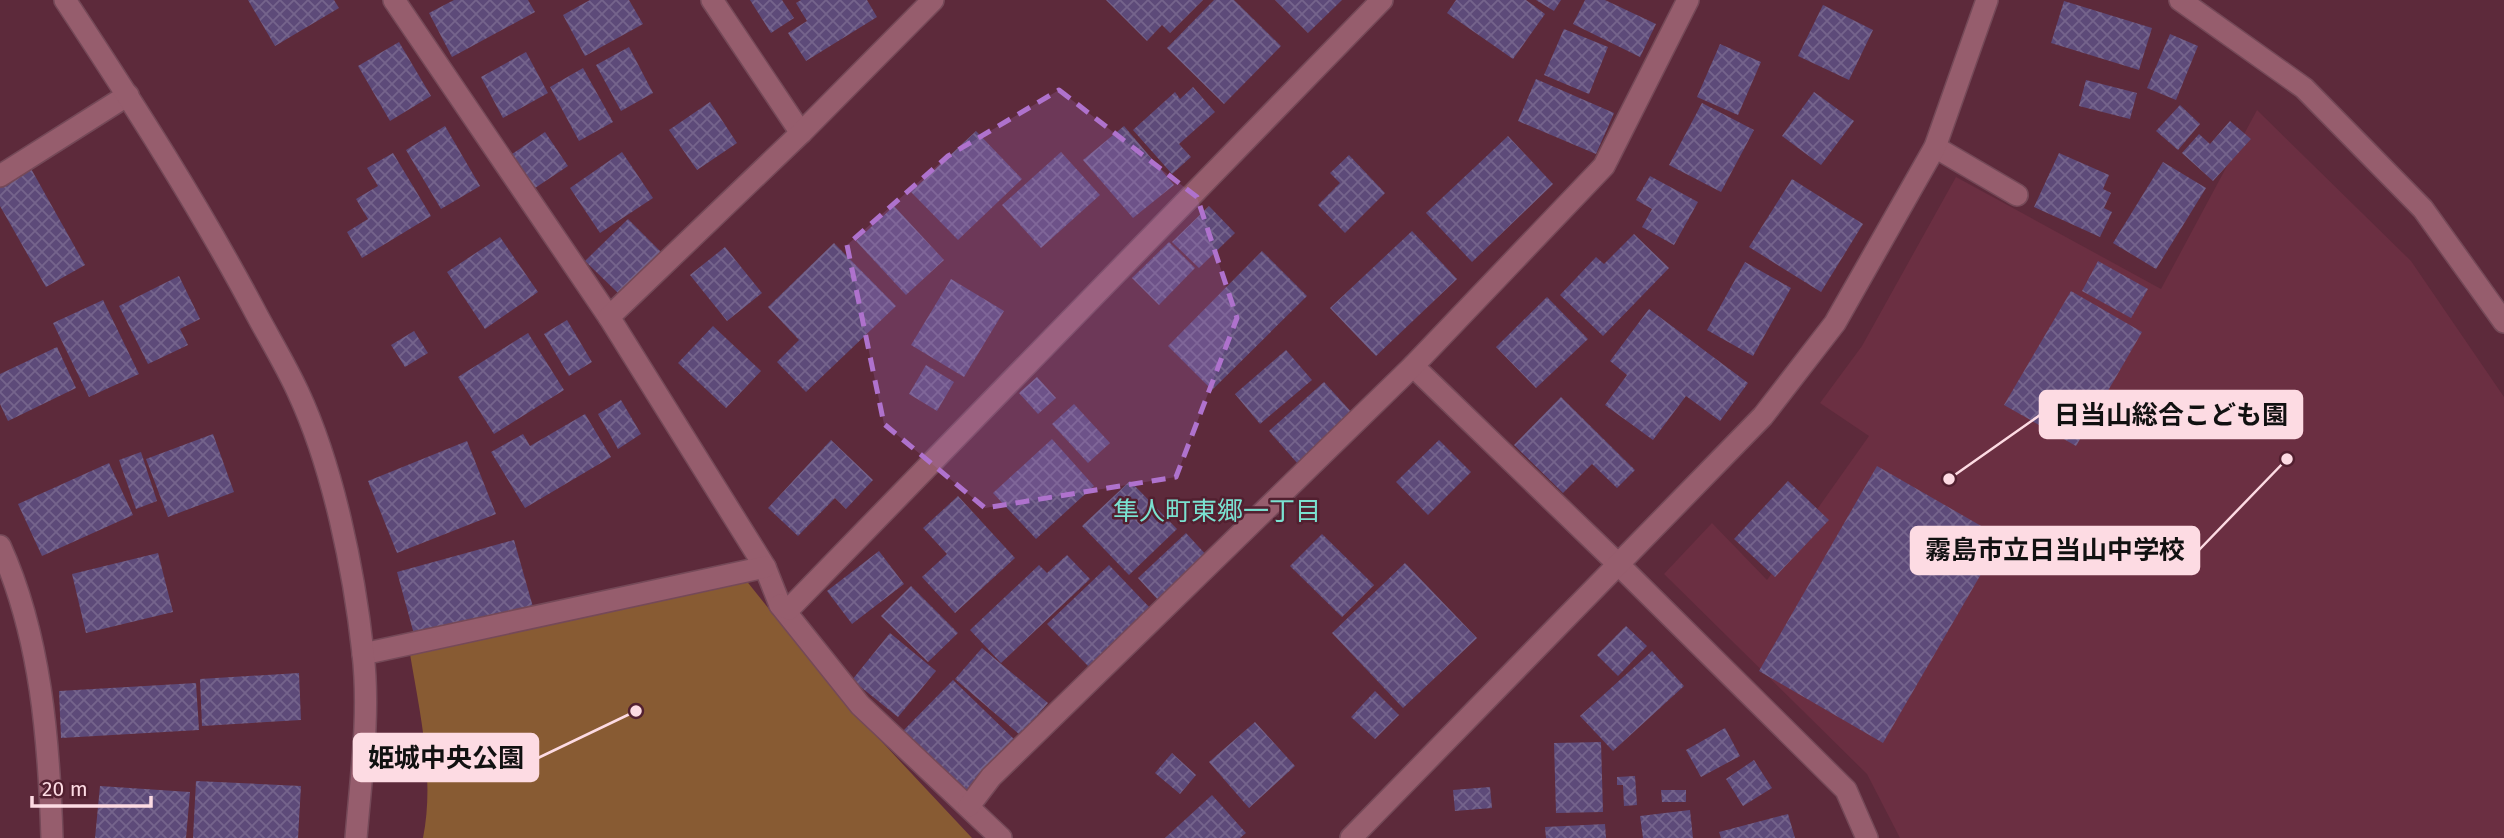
<svg xmlns="http://www.w3.org/2000/svg" width="2504" height="838" font-family="'Fira Sans','Noto Sans JP',sans-serif">
<style>
.built{fill:#6b2f42}
.park{fill:#885b33}
.building{fill:url(#building-cross-hatch)}
.lines{fill:none;stroke-linecap:round;stroke-linejoin:round}
.street-casing{stroke:#754958;stroke-width:24}
.secondary-casing{stroke:#754958;stroke-width:24}
.street{stroke:#965d6d;stroke-width:21}
.secondary{stroke:#965d6d;stroke-width:21}
.marked{fill:#af72cd;fill-opacity:0.2;stroke:#af72cd;stroke-width:5;stroke-dasharray:14 9;stroke-linejoin:round}
.labels{text-anchor:middle;dominant-baseline:central;stroke-width:5;stroke-linejoin:round;paint-order:stroke}
.neighbourhood-label{font-size:26px;fill:#7ae1d0;stroke:#522030}
.leader{fill:none;stroke:#fddbe3;stroke-width:2.5}
.callout-dot{fill:#fddbe3;stroke:#522030;stroke-width:2.5}
.callout{fill:#fddbe3;stroke:#fddbe3;stroke-width:2.5}
.callout-label{font-size:26px;text-anchor:middle;font-weight:bold;fill:#111}
</style>
<defs>
<pattern id="building-cross-hatch" width="8" height="8" patternUnits="userSpaceOnUse" patternTransform="scale(1.75)"><rect width="8" height="8" fill="#5d4a79"/><path d="M0 0l8 8M0 8l8-8" fill="none" stroke="#75648c"/></pattern>
</defs>
<rect width="100%" height="100%" fill="#5d2a3b"/>
<path class="built" d="M2257 110 2411 261 2504 397V838H1900L1867 774 1664 574 1712 523 1767 580 1869 436 1820 403 1862 346 1956 177 2161 289Z"/>
<path class="park" d="M745 579 838 695 972 838H423C435 778 420 714 410 654Z"/>
<g class="building">
<path d="M248 0H334L339 8 275 46Z"/>
<path d="M454 0H528L535 12 452 57 429 13Z"/>
<path d="M590 0H629L643 24 585 56 563 15Z"/>
<path d="M750 0H782L794 18 771 33Z"/>
<path d="M801 0H867L877 17 806 61 788 33 807 21 796 3Z"/>
<path d="M1106 0H1203L1170 33 1162 25 1147 41Z"/>
<path d="M1214 0H1234L1281 46 1224 104 1167 48Z"/>
<path d="M1275 0H1342L1308 33Z"/>
<path d="M1456 0H1526L1545 14 1513 59 1447 13Z"/>
<path d="M1536 0H1561L1554 11Z"/>
<path d="M1585 0H1605L1656 24 1640 57 1573 24Z"/>
<path d="M2064 1 2152 28 2139 70 2051 43Z"/>
<path d="M1823 5 1873 30 1849 80 1798 56Z"/>
<path d="M1564 29 1608 47 1589 94 1544 75Z"/>
<path d="M2170 34 2198 46 2176 100 2147 88Z"/>
<path d="M399 42 431 96 390 121 358 66Z"/>
<path d="M1720 44 1761 62 1738 115 1697 97Z"/>
<path d="M629 47 653 93 621 111 596 65Z"/>
<path d="M526 52 548 93 503 118 481 77Z"/>
<path d="M583 68 613 122 579 141 550 87Z"/>
<path d="M1536 79 1614 113 1596 154 1518 121Z"/>
<path d="M2086 80 2137 93 2130 119 2079 106Z"/>
<path d="M1193 87 1215 112 1179 144 1191 157 1172 174 1133 130 1175 92 1180 99Z"/>
<path d="M1814 92 1854 121 1821 165 1782 136Z"/>
<path d="M710 102 737 143 697 170 669 130Z"/>
<path d="M1702 103 1754 130 1721 192 1669 165Z"/>
<path d="M2180 105 2200 124 2178 150 2156 131Z"/>
<path d="M2230 121 2251 139 2213 181 2182 153 2199 134 2210 144Z"/>
<path d="M445 126 480 186 441 209 406 150Z"/>
<path d="M1124 126 1174 185 1133 218 1083 160Z"/>
<path d="M976 131 1022 179 958 240 911 192Z"/>
<path d="M545 132 568 166 532 190 509 156Z"/>
<path d="M1508 136 1553 184 1472 262 1426 213Z"/>
<path d="M622 152 653 198 600 233 570 188Z"/>
<path d="M1061 152 1100 195 1041 248 1002 205Z"/>
<path d="M393 153 431 216 362 258 347 232 368 219 356 199 378 186 367 168Z"/>
<path d="M2059 153 2109 175 2103 189 2111 193 2104 208 2112 212 2100 237 2034 207Z"/>
<path d="M1349 155 1385 193 1345 233 1318 205 1340 183 1330 173Z"/>
<path d="M2163 162 2206 188 2156 269 2113 243Z"/>
<path d="M30 167 85 265 46 287 0 206V184Z"/>
<path d="M1650 176 1698 202 1674 245 1642 227 1652 209 1636 200Z"/>
<path d="M1792 179 1863 224 1821 292 1749 247Z"/>
<path d="M894 206 944 260 906 295 856 241Z"/>
<path d="M1209 206 1235 233 1199 268 1172 242Z"/>
<path d="M628 219 661 252 619 294 585 261Z"/>
<path d="M1412 231 1457 279 1376 356 1330 308Z"/>
<path d="M1634 234 1669 268 1603 336 1560 295 1596 257 1604 264Z"/>
<path d="M500 237 538 292 485 329 447 272Z"/>
<path d="M1169 242 1195 268 1159 305 1132 278Z"/>
<path d="M834 243 896 306 806 392 777 362 799 340 768 307Z"/>
<path d="M725 247 762 293 727 321 690 275Z"/>
<path d="M1262 251 1307 296 1212 390 1168 346Z"/>
<path d="M2098 261 2148 289 2131 318 2082 291Z"/>
<path d="M1745 262 1791 288 1753 356 1707 330Z"/>
<path d="M179 276 200 319 180 329 188 345 148 364 119 306Z"/>
<path d="M951 279 1004 311 964 377 911 345Z"/>
<path d="M2071 291 2142 332 2076 446 2004 405Z"/>
<path d="M1547 297 1588 339 1536 388 1496 347Z"/>
<path d="M103 300 139 374 89 397 53 323Z"/>
<path d="M1649 309 1748 383 1720 421 1686 396 1653 440 1605 405 1627 375 1610 361Z"/>
<path d="M567 320 592 362 569 376 544 334Z"/>
<path d="M713 326 761 371 726 408 678 363Z"/>
<path d="M414 331 428 353 405 367 391 345Z"/>
<path d="M528 333 564 390 494 434 458 377Z"/>
<path d="M57 347 76 388 8 421 0 404V374Z"/>
<path d="M1286 350 1312 380 1260 424 1235 394Z"/>
<path d="M926 365 954 382 937 411 909 394Z"/>
<path d="M1037 377 1056 398 1038 414 1019 393Z"/>
<path d="M1324 382 1353 414 1298 464 1269 431Z"/>
<path d="M1561 397 1635 470 1617 488 1592 464 1563 493 1514 445Z"/>
<path d="M621 400 641 434 618 449 598 414Z"/>
<path d="M1074 404 1110 443 1088 463 1052 424Z"/>
<path d="M585 414 611 457 525 508 491 452 523 434 530 446Z"/>
<path d="M213 434 234 492 168 517 146 459Z"/>
<path d="M1052 439 1094 486 1036 539 993 493Z"/>
<path d="M831 440 873 480 846 509 835 498 798 536 768 508Z"/>
<path d="M1439 440 1471 472 1428 515 1396 482Z"/>
<path d="M467 441 496 514 397 553 368 481Z"/>
<path d="M141 452 157 501 136 509 119 460Z"/>
<path d="M109 463 133 515 42 556 18 504Z"/>
<path d="M1877 466 2002 538 1883 743 1759 671Z"/>
<path d="M1130 481 1177 529 1129 575 1082 526Z"/>
<path d="M1788 481 1829 520 1775 577 1734 539Z"/>
<path d="M958 496 1015 558 955 613 922 577 947 554 923 528Z"/>
<path d="M1186 533 1208 557 1159 601 1138 578Z"/>
<path d="M1322 534 1374 585 1342 617 1290 566Z"/>
<path d="M514 540 533 607 415 638 397 572Z"/>
<path d="M879 551 904 584 852 624 827 591Z"/>
<path d="M158 553 173 612 86 633 72 574Z"/>
<path d="M1067 555 1090 579 1001 663 970 630 1039 565 1047 573Z"/>
<path d="M1405 563 1477 638 1403 708 1332 633Z"/>
<path d="M1109 565 1152 610 1091 669 1047 624Z"/>
<path d="M911 586 958 633 928 662 881 616Z"/>
<path d="M1626 626 1647 646 1618 676 1597 655Z"/>
<path d="M890 633 936 671 898 717 852 680Z"/>
<path d="M982 648 1048 703 1020 735 955 679Z"/>
<path d="M1652 651 1684 686 1613 751 1580 716Z"/>
<path d="M299 673 301 720 202 726 200 679Z"/>
<path d="M953 680 1016 741 966 792 903 731Z"/>
<path d="M196 683 199 730 61 738 59 691Z"/>
<path d="M1375 691 1399 715 1375 739 1351 717Z"/>
<path d="M1255 722 1295 766 1249 808 1209 762Z"/>
<path d="M1725 728 1740 756 1701 777 1686 750Z"/>
<path d="M1601 742 1603 812 1556 813 1554 743Z"/>
<path d="M1172 753 1196 775 1180 794 1155 773Z"/>
<path d="M1754 760 1772 788 1743 806 1726 779Z"/>
<path d="M1635 776 1637 805 1624 806 1623 785H1617V777Z"/>
<path d="M196 781 301 786 298 838H193Z"/>
<path d="M100 786 190 792 186 838H95Z"/>
<path d="M1490 787 1492 808 1455 811 1453 790Z"/>
<path d="M1661 790H1686V802H1662Z"/>
<path d="M1212 795 1246 833 1240 838H1165Z"/>
<path d="M1690 810 1693 838H1643L1640 816Z"/>
<path d="M1788 814 1795 838H1721L1719 832Z"/>
<path d="M1605 824 1606 838H1546L1545 827Z"/>
</g>
<g class="lines">
<defs>
<g id="street">
<path d="M394 0 609 317"/>
<path d="M712 0 801 133"/>
<path d="M933 0 801 133 609 317 765 567 780 605 860 705 1001 838"/>
<path d="M2180 0 2304 88 2423 209 2504 322"/>
<path d="M1935 147 2017 195"/>
<path d="M0 176 128 95"/>
<path d="M1413 366 1618 564 1846 790 1867 838"/>
<path d="M0 546C41 636 49 741 52 838"/>
<path d="M780 605 789 609 1382 0"/>
<path d="M363 654 765 567"/>
<path d="M969 806 991 777 1413 366 1604 166 1688 0"/>
</g>
<g id="secondary">
<path d="M65 0C133 103 200 207 258 317 271 341 286 366 298 392 333 467 354 570 363 653 370 714 361 777 356 838"/>
<path d="M1351 838 1763 416 1835 323 1935 147 1987 0"/>
</g>
</defs>
<use href="#street" class="street-casing"/>
<use href="#secondary" class="secondary-casing"/>
<use href="#street" class="street"/>
<use href="#secondary" class="secondary"/>
</g>
<path class="marked" d="M1059 90 1197 197 1237 318 1176 477 985 508 884 424 847 245 948 156Z"/>
<g class="labels">
<g class="neighbourhood-label">
<text x="1217" y="511">隼人町東郷一丁目</text>
</g>
</g>
<path class="leader" d="M1949 479L2040 415M2287 459L2199 550M636 711L538 758"/>
<g class="callout-dot">
<circle cx="1949" cy="479" r="7"/>
<circle cx="2287" cy="459" r="7"/>
<circle cx="636" cy="711" r="7"/>
</g>
<g class="callout">
<rect x="2040" y="391" width="262" height="47" rx="7"/>
<rect x="1911" y="527" width="288" height="47" rx="7"/>
<rect x="354" y="734" width="184" height="47" rx="7"/>
</g>
<g class="callout-label">
<text x="2171" y="424">日当山総合こども園</text>
<text x="2055" y="559">霧島市立日当山中学校</text>
<text x="446" y="767">姫城中央公園</text>
</g>
<path d="M32 796v10h119v-10" fill="none" stroke="#fddbe3" stroke-width="3.5"/>
<text x="42" y="796" font-size="21" fill="#fddbe3" stroke="#522030" stroke-width="5" paint-order="stroke">20 m</text>
</svg>
